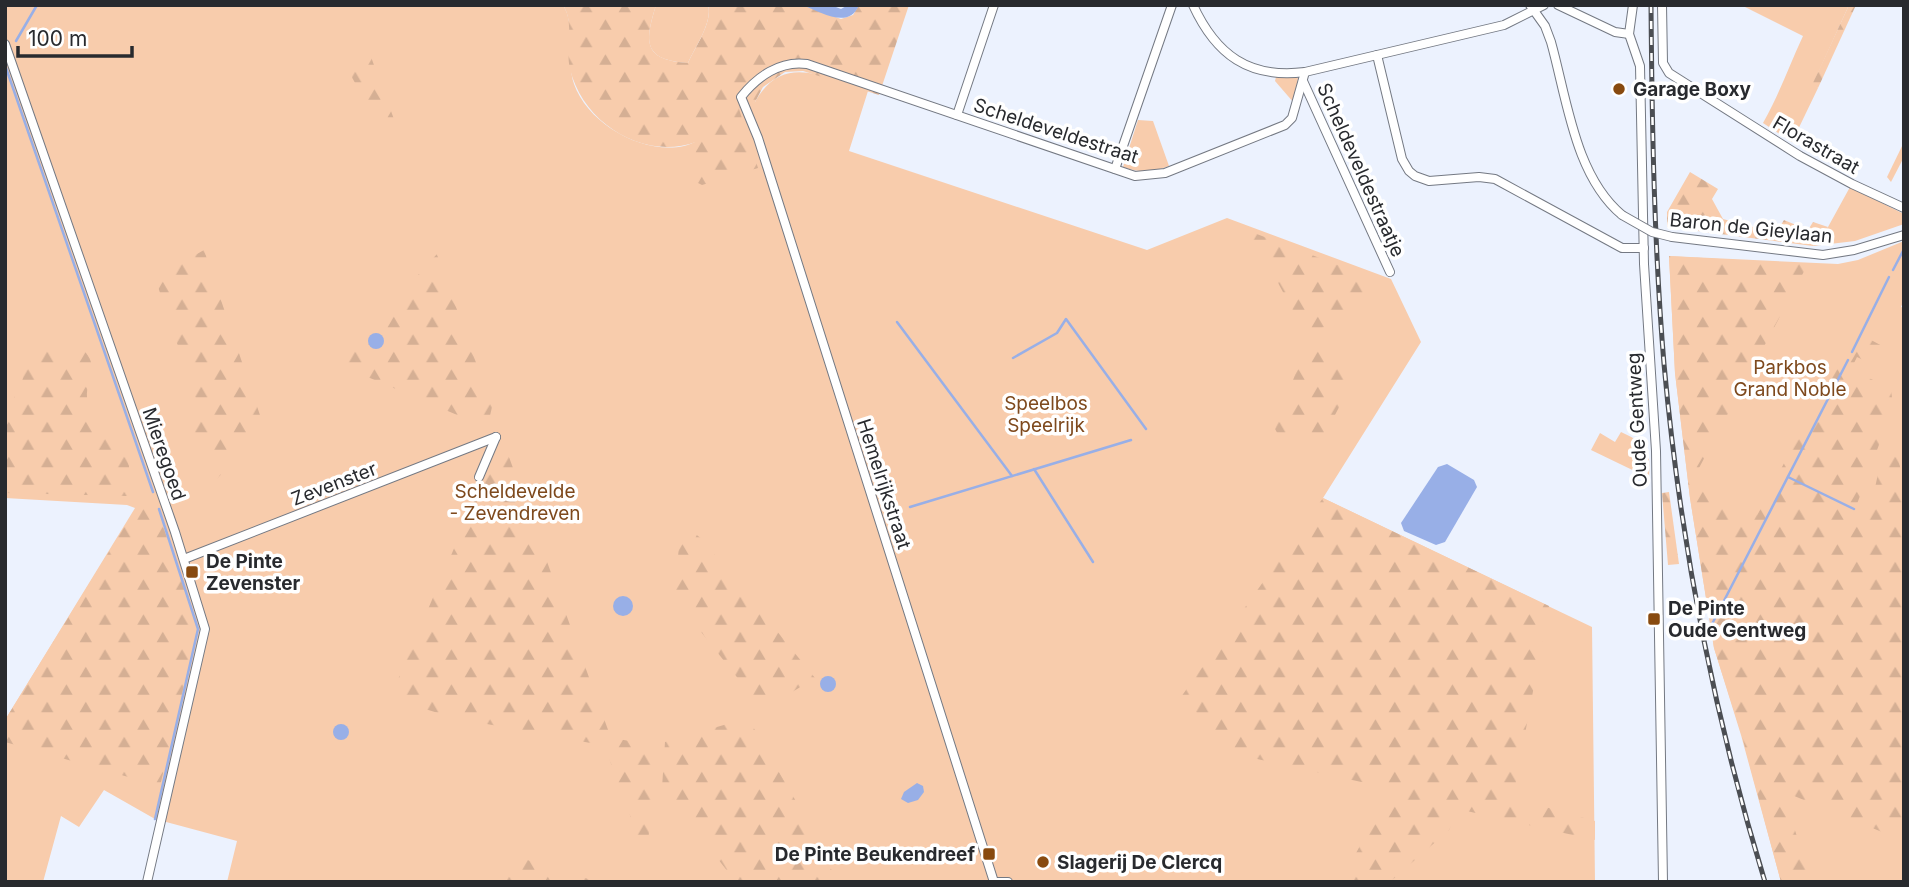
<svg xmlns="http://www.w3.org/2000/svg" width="1909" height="887" font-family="Inter,sans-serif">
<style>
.green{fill:#f8ccac}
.forest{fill:url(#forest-firs)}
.water{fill:#98afe7}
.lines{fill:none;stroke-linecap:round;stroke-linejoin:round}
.stream{stroke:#98afe7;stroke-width:2.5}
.minor-casing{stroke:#747983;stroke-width:10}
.minor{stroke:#fff;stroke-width:8}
.rail-casing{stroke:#4b4e53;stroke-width:5}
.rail{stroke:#fff;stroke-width:2.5;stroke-dasharray:8;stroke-linecap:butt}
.minor-bridge-casing{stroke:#747983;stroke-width:10;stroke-linecap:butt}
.minor-bridge{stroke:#fff;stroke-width:8}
.poi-dot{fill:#884a0f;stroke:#fff;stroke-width:2.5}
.labels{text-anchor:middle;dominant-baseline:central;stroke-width:7;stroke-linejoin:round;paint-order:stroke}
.poi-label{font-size:19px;font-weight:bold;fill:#282a2e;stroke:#fff;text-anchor:start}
.street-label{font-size:19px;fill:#282a2e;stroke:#fff}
.park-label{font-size:19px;fill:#7e491d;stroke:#fff}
</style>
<defs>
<pattern id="forest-firs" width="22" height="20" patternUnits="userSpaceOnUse" patternTransform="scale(1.75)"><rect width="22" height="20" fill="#f8ccac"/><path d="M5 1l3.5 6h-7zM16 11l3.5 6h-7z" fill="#d5af94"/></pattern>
</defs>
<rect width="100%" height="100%" fill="#ecf2fe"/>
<g class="green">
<path d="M5 5H563C576 25 566 59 574 84 588 124 643 155 684 146 703 142 732 117 745 103L755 102C783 51 825 78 868 91L849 151 1147 250 1227 218 1391 279 1421 342 1323 498 1592 627 1595 882H227L237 841 155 819 104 790 79 827 61 816 43 882H5V720L135 508 127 505 5 498Z"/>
<path d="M656 5H708C713 22 695 47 688 63 642 60 645 41 656 5Z"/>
<path d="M1741 5H1849L1813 84 1818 88 1792 142 1763 123C1779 95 1789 66 1803 36Z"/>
<path d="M1276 77 1298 78 1294 103 1275 81Z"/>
<path d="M1138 120 1153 121 1169 166C1152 173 1140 173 1123 167Z"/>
<path d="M1904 142V157L1891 182 1887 177Z"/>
<path d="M1850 187 1904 214V224L1855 241 1813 246 1828 227Z"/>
<path d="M1904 241V300L1901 307 1904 308V882H1781L1741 735 1714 648 1690 498 1675 373 1669 256 1838 264 1858 260Z"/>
<path d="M1621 432C1647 444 1651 448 1649 478L1591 450 1600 433 1615 442Z"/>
</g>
<g class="forest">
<path d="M563 5H656C645 41 642 60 688 63 695 47 713 22 708 5H802L841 19 853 15 859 5H909L879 95 803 71 785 72 763 87 755 102 749 105 745 103 739 109 758 168 702 185 694 181 696 142C643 161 583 123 570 69 565 48 575 24 563 5Z"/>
<path d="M1849 5H1856L1818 88 1812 85Z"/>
<path d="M371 57 398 130 385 138 342 59Z"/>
<path d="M1690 172 1718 189 1712 199 1723 219 1776 233 1784 220 1808 230 1813 222 1828 227 1813 246 1667 227V212Z"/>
<path d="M1254 233 1359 273 1379 278 1381 282C1372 306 1330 331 1304 331L1256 242 1251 239Z"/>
<path d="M204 250 264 427 216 480 187 416 200 411 155 278Z"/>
<path d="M437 254 492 407 486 433 469 420 337 364Z"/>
<path d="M1669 256 1808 264 1692 481 1757 515 1834 367 1843 368 1860 334 1884 347 1888 372 1857 357 1851 369 1891 389 1893 407 1857 504 1869 515 1878 474 1897 453 1904 485V841L1782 791 1812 882H1781L1742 736 1714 648 1690 498 1675 373Z"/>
<path d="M1314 343C1328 350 1346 374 1348 390L1324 436 1299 437 1289 441 1279 436 1275 429 1304 350Z"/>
<path d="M29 346 79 347C102 362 86 379 87 397 88 425 109 429 120 446 123 451 128 461 129 466 130 477 125 482 130 493L127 496 5 493V421L9 405 20 389 23 377 24 350Z"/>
<path d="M505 446 611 738 655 745 647 861 603 742 596 744 454 718 390 698 497 448Z"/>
<path d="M1669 492 1679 564 1668 565 1662 493Z"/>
<path d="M1323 498 1549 606 1513 798 1595 821V840L1458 809 1449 830 1390 882H1340L1387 797 1384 787 1239 755 1181 697Z"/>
<path d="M136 508H157L195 622V639L160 786 5 742V720Z"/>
<path d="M680 530 693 532 703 540 815 678 763 710 675 599Z"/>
<path d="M748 718 805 817 811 837 839 882H736L662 788 665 742Z"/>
<path d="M508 854 598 882H495Z"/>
</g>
<g class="water">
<path d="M802 5H831L841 9 848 5H859C849 30 821 12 802 5Z"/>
<circle cx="376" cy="341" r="8"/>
<path d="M1447 464 1474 480 1477 487 1445 542 1436 545 1404 531 1401 523 1438 467Z"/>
<circle cx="623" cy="606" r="10"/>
<circle cx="828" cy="684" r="8"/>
<circle cx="341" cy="732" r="8"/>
<path d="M917 783 923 786 924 792 918 800 908 803 901 799 904 792Z"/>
</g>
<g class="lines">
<g class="stream">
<path d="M16 41 37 5"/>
<path d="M5 65 153 492"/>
<path d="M1893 270 1904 249"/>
<path d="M897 322 1012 476"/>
<path d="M1852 352 1889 277"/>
<path d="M1013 358 1057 333 1066 319 1146 429"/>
<path d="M1034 469 1093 562"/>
<path d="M1788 477 1854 509"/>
<path d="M910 507 1131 440"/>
<path d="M1711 626 1848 360"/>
<path d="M155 819 198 629 159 509"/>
</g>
<defs>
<g id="minor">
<path d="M1193 5C1216 55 1249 79 1305 72L1504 25 1544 5"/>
<path d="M1530 5 1545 26 1551 42C1567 99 1575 176 1622 215"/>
<path d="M1558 5 1615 32 1629 34"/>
<path d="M1633 5 1629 34 1640 66 1644 264 1656 451 1663 882"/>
<path d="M1662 5 1663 63 1669 73 1800 156 1852 184 1904 208"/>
<path d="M5 44 175 532 205 629 147 882"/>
<path d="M1377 55 1402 159 1409 171 1415 176 1429 181 1479 177 1495 179 1622 248H1644"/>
<path d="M1303 81 1390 272"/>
<path d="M957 115 994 5"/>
<path d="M1115 169 1172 5"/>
<path d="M1672 237 1823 255 1854 250 1904 235"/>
<path d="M479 477 496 437"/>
<path d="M184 559 496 437"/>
<path d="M994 882 758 138 741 97C757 77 780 60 807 64L1135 176 1165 173 1285 125 1292 118 1305 72"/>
<path d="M994 882H1008"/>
</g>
</defs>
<use href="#minor" class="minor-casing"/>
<use href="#minor" class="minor"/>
<defs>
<path id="rail" d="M1651 5C1652 125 1654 245 1664 364 1680 540 1713 713 1765 882"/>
</defs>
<use href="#rail" class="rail-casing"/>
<use href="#rail" class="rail"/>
<defs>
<path id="minor-bridge" d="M1622 215 1652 232 1672 237"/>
</defs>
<use href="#minor-bridge" class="minor-bridge-casing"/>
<use href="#minor-bridge" class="minor-bridge"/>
</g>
<g class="poi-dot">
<circle cx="1619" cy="89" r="7"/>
<rect x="185" y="565" width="14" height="14" rx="3.5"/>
<rect x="1647" y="612" width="14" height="14" rx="3.5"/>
<rect x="982" y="847" width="14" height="14" rx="3.5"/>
<circle cx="1043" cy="862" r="7"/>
</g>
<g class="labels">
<g class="poi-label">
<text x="1633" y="89">Garage Boxy</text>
<text x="206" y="561">De Pinte<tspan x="206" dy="22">Zevenster</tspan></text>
<text x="1668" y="608">De Pinte<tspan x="1668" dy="22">Oude Gentweg</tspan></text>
<text x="975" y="854" text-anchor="end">De Pinte Beukendreef</text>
<text x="1057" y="862">Slagerij De Clercq</text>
</g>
<g class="street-label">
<text transform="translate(1056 131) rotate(18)">Scheldeveldestraat</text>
<text transform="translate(1816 145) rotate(30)">Florastraat</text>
<text transform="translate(1361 170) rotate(66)">Scheldeveldestraatje</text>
<text transform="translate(1751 228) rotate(6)">Baron de Gieylaan</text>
<text transform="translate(1637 420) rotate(-93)">Oude Gentweg</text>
<text transform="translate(164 454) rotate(71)">Mieregoed</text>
<text transform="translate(334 484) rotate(-21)">Zevenster</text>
<text transform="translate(884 484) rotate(72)">Hemelrijkstraat</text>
</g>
<g class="park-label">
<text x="1790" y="367">Parkbos<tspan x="1790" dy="22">Grand Noble</tspan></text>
<text x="1046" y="403">Speelbos<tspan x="1046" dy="22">Speelrijk</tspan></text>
<text x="515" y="491">Scheldevelde<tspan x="515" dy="22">- Zevendreven</tspan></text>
</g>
</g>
<rect width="1909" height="887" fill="none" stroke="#282a2e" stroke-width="14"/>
<path d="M18 46v10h114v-10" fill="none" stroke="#282a2e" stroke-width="3.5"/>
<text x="28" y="46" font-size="21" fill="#282a2e" stroke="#ffffff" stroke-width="5" paint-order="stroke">100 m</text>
</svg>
